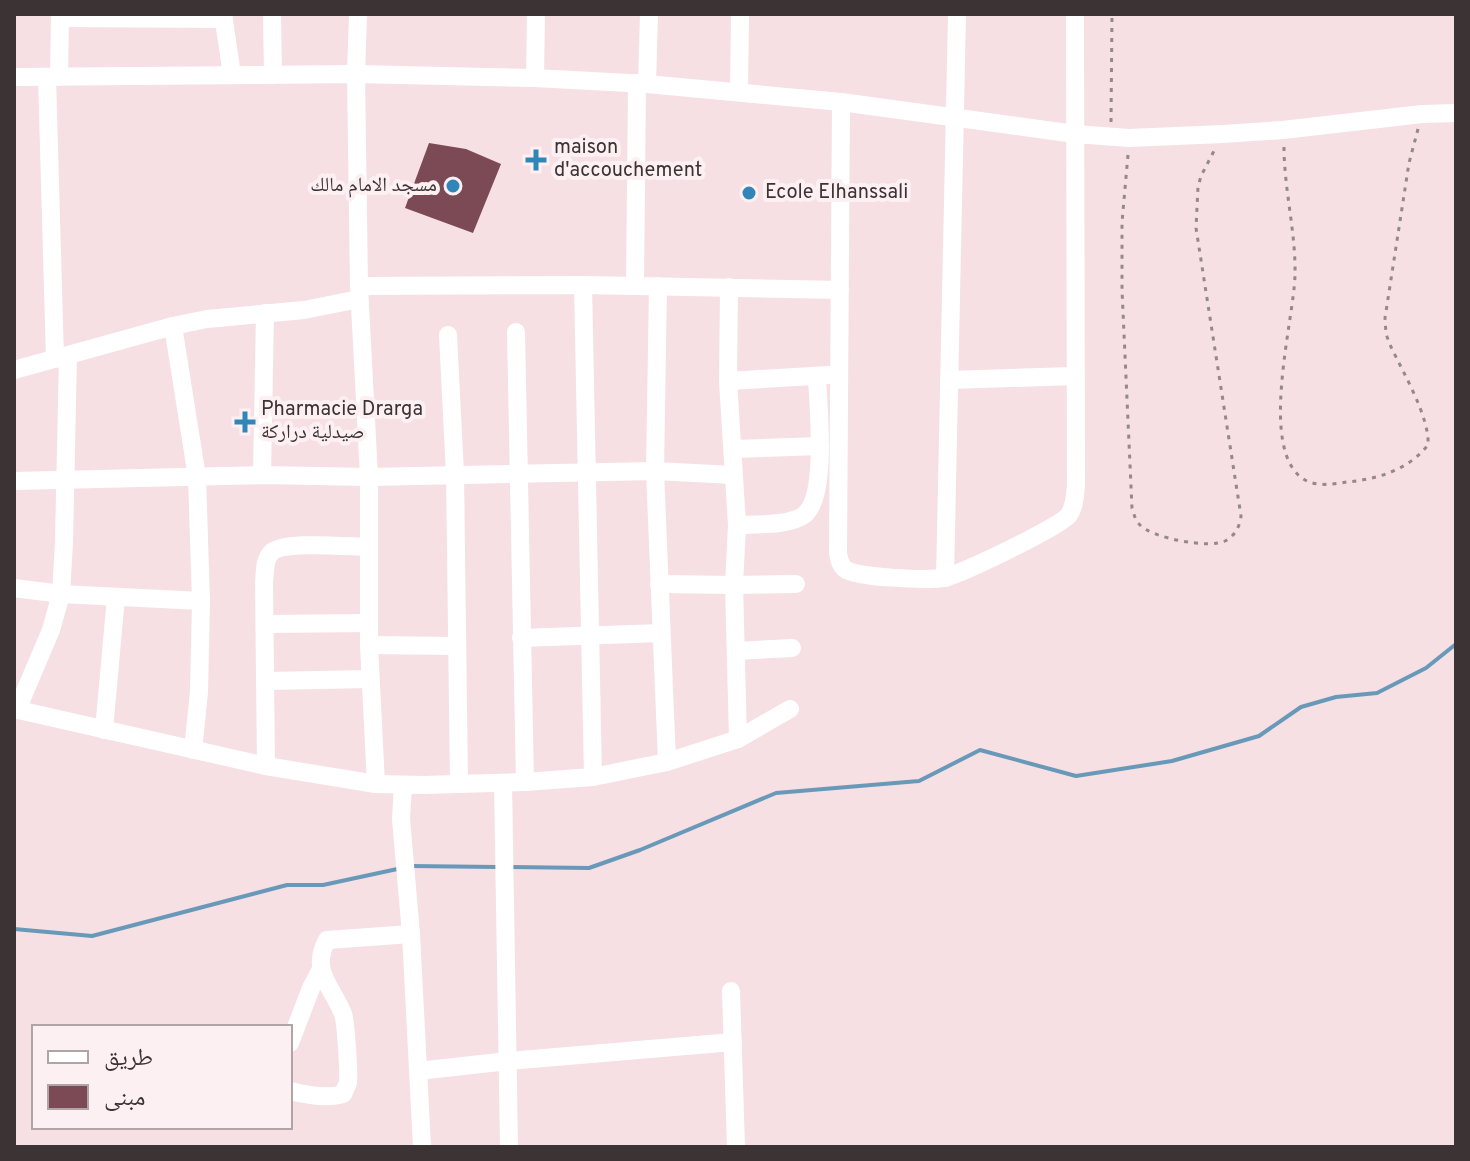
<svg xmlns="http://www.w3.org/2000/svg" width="1470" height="1161" font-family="Overpass,'Noto Naskh Arabic',sans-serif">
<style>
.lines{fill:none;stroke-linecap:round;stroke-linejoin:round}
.stream{stroke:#6999b8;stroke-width:4}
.building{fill:#7c4a54}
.path{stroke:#968789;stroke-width:3;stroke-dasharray:4 6;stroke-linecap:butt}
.minor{stroke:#fff;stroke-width:18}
.poi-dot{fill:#3086b6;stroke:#fdf0f2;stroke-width:3}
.labels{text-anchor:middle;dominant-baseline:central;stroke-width:8;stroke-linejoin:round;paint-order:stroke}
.poi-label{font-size:20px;fill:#3b3334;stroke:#fdf0f2;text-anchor:start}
</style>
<rect width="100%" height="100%" fill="#f6e0e4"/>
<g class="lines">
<g class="stream">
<path d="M410 866 497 867"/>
<path d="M510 867 589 868 640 850 776 793 919 781 980 750 1076 776 1172 761 1259 736 1301 707 1336 697 1377 693 1426 668 1456 644"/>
<path d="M14 929 92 936 287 885H323L402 868"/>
</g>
</g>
<path class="building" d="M429 143 466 149 501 164 473 233 405 208Z"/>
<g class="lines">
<g class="path">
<path d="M1111 122 1112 14"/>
<path d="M1284 147C1284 189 1296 233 1295 275 1294 321 1257 452 1305 480 1317 487 1334 484 1347 482 1378 479 1408 470 1428 445 1430 418 1403 372 1391 347L1386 334 1385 318 1409 163 1418 129"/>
<path d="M1128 155 1122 222V290L1132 508C1134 514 1135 520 1140 525 1152 538 1209 549 1225 541 1235 536 1240 526 1241 516L1196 228 1198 187 1201 176 1215 149"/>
</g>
<g class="minor">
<path d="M223 14 232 75"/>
<path d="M272 14 273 75"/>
<path d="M358 14 356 74 359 286 369 477V645L376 784"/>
<path d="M60 18 224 19"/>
<path d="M14 77 356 74 535 78 647 84 841 102 1075 134 1129 138 1223 134 1283 130 1422 114 1456 113"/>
<path d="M47 77 55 359"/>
<path d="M59 77 60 14"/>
<path d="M535 78 536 14"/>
<path d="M647 84 649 14"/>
<path d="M739 92 740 14"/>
<path d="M841 102 838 553C839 559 840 565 845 569 855 578 927 580 943 578 958 576 1061 526 1069 515 1075 506 1075 495 1076 485L1075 14"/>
<path d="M583 285 593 777"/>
<path d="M359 286 583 285 840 290"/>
<path d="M635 286 637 83"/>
<path d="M658 286 655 471 667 762"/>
<path d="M729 287 728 381 737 525 734 585 738 739"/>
<path d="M173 326 197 477 201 601 199 692 193 750"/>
<path d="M516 332 525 782"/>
<path d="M448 335 455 474 459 784"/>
<path d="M14 370 173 326 207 319 304 310 359 299"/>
<path d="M949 380 1075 376"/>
<path d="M728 381 829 375"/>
<path d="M734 449 820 446"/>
<path d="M262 475 265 313"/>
<path d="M14 481 262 475 369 477 655 471 733 475"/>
<path d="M737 525C754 524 790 526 804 515 828 497 818 406 817 376"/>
<path d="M945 578 957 14"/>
<path d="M659 584 734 585 796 584"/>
<path d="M14 588 61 594 201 601"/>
<path d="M266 624 369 623"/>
<path d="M521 638 661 633"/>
<path d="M369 645 457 646"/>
<path d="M736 651 792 648"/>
<path d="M267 681 370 679"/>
<path d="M14 709 266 766 376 784 424 785 525 782 593 777 667 762 738 739 790 709"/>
<path d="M17 710 51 630 61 594 64 542 68 356"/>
<path d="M104 730 116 597"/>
<path d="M266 766 264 583C265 573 264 560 271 553 282 540 350 547 369 547"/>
<path d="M503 783 509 1147"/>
<path d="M403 785 401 819 411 934 422 1147"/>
<path d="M731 991 736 1147"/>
<path d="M290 1043 311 988 321 969"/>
<path d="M418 1071 508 1061 733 1042"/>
<path d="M290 1091C306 1095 327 1099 343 1094 344 1092 347 1085 348 1083 349 1073 346 1022 343 1014 332 986 310 971 327 940L411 934"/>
</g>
</g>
<g class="poi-dot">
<path d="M532 148h8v8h8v8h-8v8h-8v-8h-8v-8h8z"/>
<circle cx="453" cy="186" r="8"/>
<circle cx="749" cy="193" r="8"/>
<path d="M241 410h8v8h8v8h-8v8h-8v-8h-8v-8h8z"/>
</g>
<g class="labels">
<g class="poi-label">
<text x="554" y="148">maison<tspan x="554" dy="23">d'accouchement</tspan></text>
<text x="437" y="186" text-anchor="end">مسجد الامام مالك</text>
<text x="765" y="193">Ecole Elhanssali</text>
<text x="261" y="410">Pharmacie Drarga<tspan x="261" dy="23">صيدلية دراركة</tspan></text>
</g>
</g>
<rect width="1470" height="1161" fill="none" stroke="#3b3334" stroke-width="32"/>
<rect x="32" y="1025" width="260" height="104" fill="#fdf0f2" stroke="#afa4a6" stroke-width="2"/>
<rect x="48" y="1051" width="40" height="12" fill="#ffffff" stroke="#afa4a6" stroke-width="2"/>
<text x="104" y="1065" font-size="24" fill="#3b3334">طريق</text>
<rect x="48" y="1085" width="40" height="24" fill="#7c4a54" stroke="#afa4a6" stroke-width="2"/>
<text x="104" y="1105" font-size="24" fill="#3b3334">مبنى</text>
</svg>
